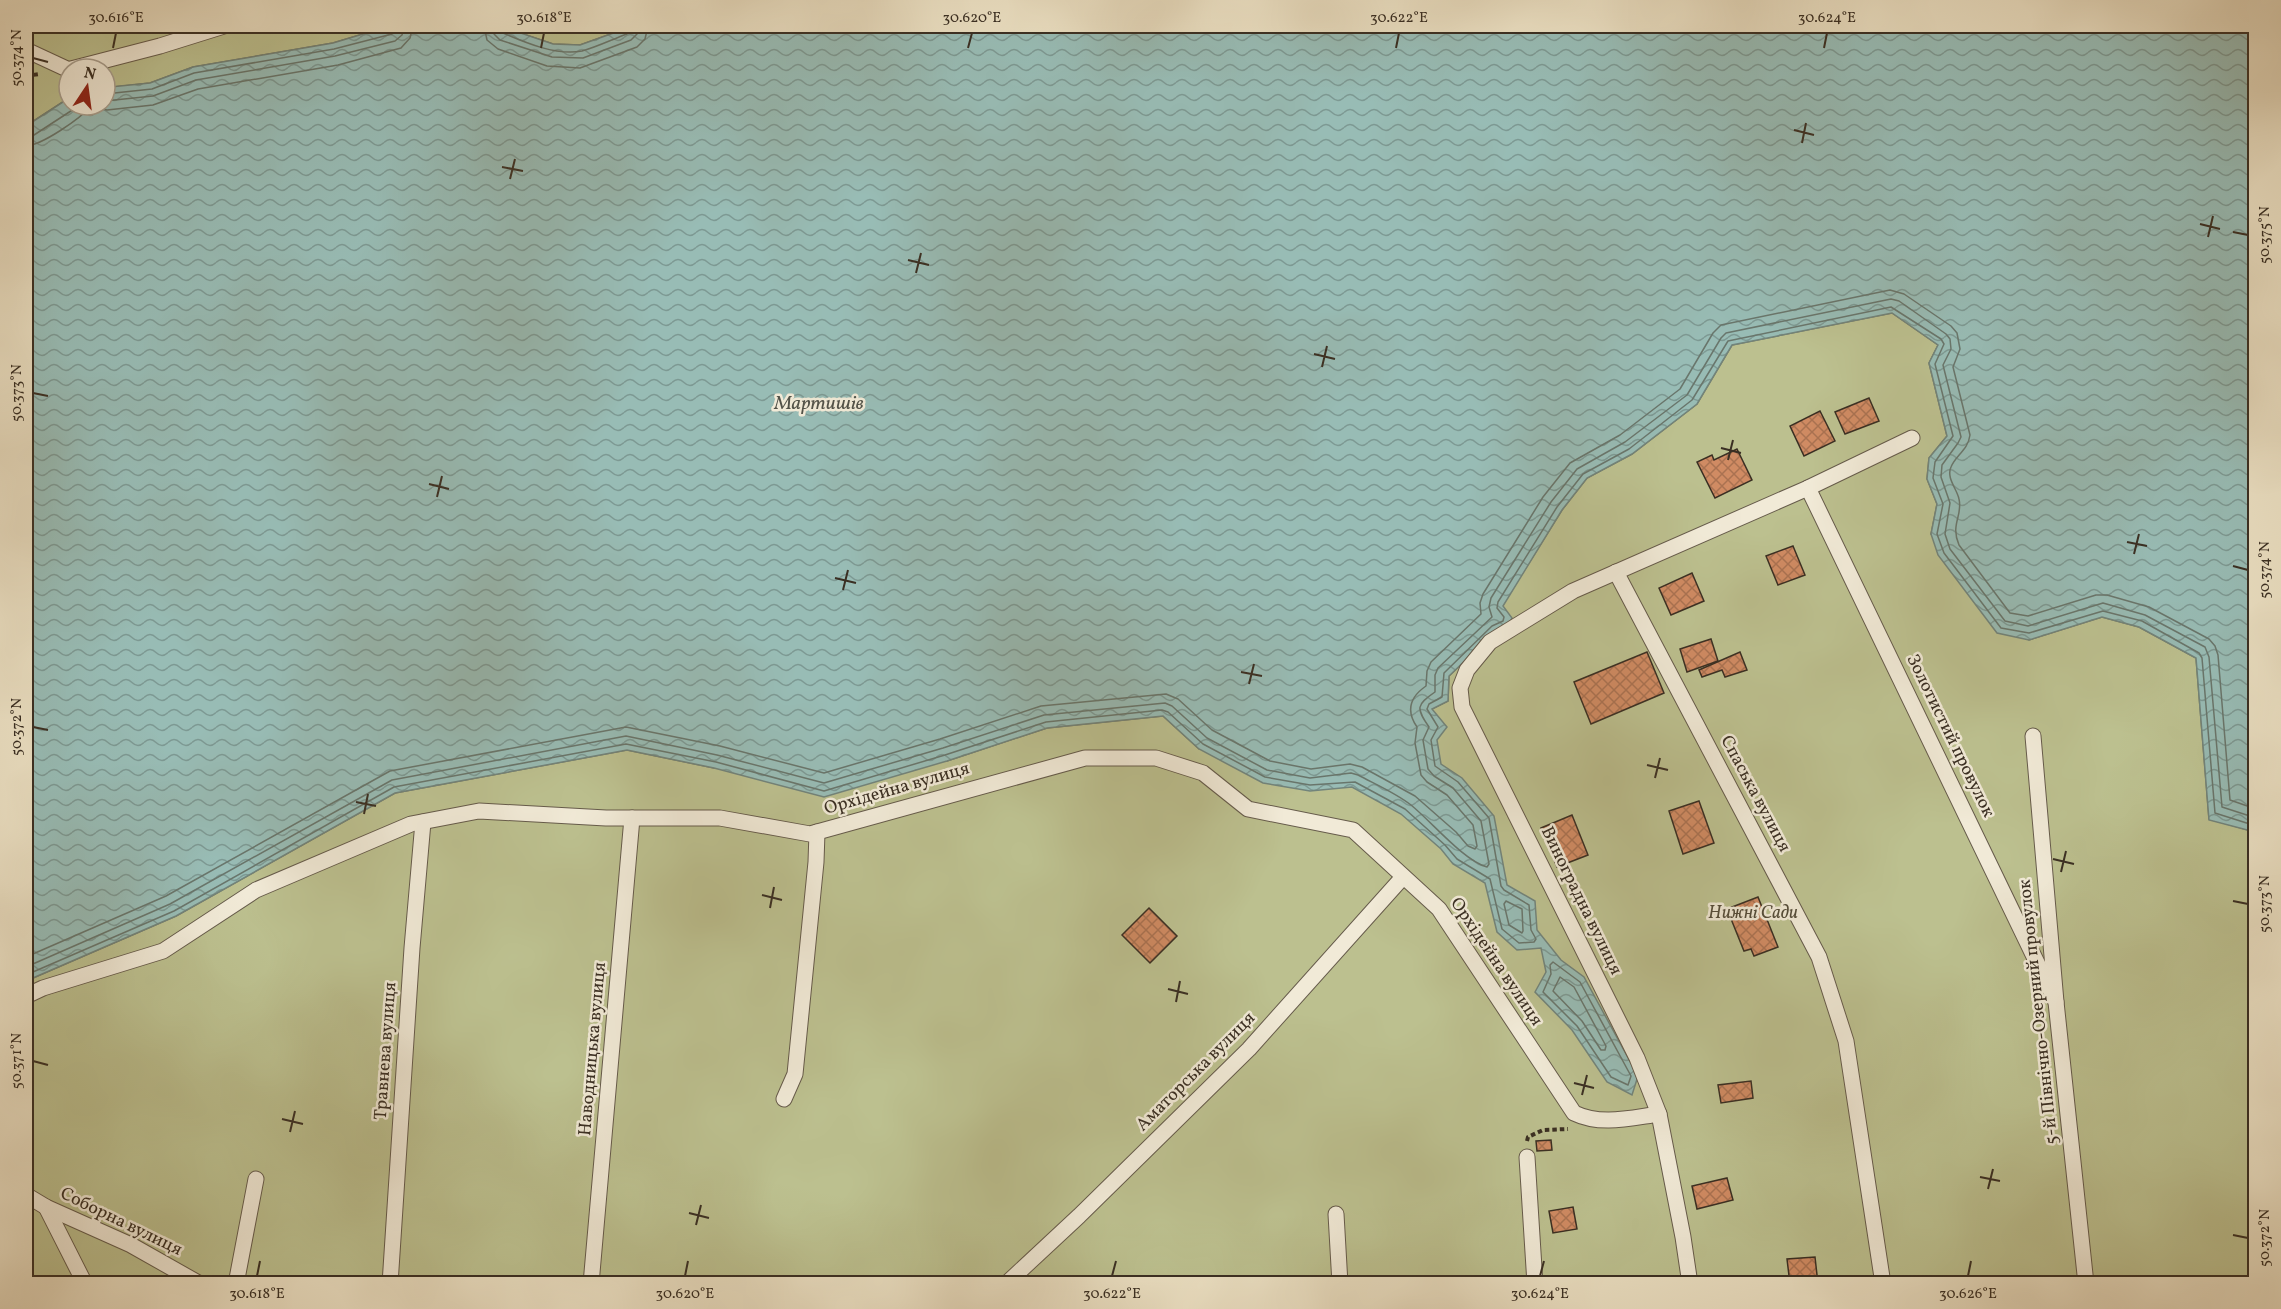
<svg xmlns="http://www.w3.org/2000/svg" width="2281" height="1309" font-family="Vollkorn,serif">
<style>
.green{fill:#bcc08f;stroke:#7b7859;stroke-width:1.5}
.water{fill:url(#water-waves);stroke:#72847b;stroke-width:1.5}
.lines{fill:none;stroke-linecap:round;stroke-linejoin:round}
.shore{stroke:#69766c;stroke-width:1.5}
.building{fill:url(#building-cross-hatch);stroke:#3a2f23;stroke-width:1.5}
.minor-casing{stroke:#665b4b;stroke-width:17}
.path{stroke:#3a2f23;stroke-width:4;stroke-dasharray:4.5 3;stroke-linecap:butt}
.minor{stroke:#f1ead7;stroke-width:15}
.ticks{fill:none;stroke:#3a2f23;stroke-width:2}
.labels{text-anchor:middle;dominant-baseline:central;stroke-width:5;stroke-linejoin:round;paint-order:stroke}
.street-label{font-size:18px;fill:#3a2f23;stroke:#f1ead7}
.park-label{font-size:18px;font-style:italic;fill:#544c39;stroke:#f1ead7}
.water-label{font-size:20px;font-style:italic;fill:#525248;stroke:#f1ead7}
.neatline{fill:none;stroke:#3a2f23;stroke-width:2}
.ticks-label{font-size:15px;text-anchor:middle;fill:#3a2f23}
</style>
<defs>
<pattern id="water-waves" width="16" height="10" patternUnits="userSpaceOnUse" patternTransform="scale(1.5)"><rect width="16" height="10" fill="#98bcb5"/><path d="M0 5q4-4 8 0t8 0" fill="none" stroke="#7d9993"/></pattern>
<pattern id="building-cross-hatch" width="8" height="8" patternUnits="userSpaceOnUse" patternTransform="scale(1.5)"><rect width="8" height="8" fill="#d08b63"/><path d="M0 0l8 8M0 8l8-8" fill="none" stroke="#aa7251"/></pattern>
</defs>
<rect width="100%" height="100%" fill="#eadfc2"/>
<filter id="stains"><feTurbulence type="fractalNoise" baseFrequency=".00333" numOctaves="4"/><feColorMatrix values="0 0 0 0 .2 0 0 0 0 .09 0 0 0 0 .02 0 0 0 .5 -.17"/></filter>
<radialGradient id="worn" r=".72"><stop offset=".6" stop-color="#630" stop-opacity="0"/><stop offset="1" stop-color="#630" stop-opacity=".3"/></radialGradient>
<g class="green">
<path d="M26 26H409L373 31 333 43 193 67 150 83 105 88V69H69V98L26 126Z"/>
<path d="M500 26H633L580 45 553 44Z"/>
<path d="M1892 313 1938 345 1929 363 1947 436 1929 458 1927 479 1937 504 1931 534 2029 640 2102 617 2139 627 2196 658 2209 819 2255 832V1283H26V981L176 916 395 793 627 750 714 768 947 761 1047 728 1163 716 1199 749 1432 709 1448 701 1449 676 1496 631 1502 606 1562 510 1587 478 1632 454 1697 404 1732 345Z"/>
</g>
<path class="water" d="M409 26H500L553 44 580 45 633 26H2255V832L2209 820 2196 658 2139 627 2102 617 2029 640 1997 633 1938 555 1931 534 1937 504 1927 479 1929 458 1947 436 1929 363 1938 345 1892 313 1732 345 1697 404 1632 454 1587 478 1562 510 1503 606 1512 618 1507 627 1496 631 1449 676 1448 701 1432 709 1447 727 1437 740 1441 764 1462 778 1494 816 1507 885 1535 901 1537 930 1561 960 1584 977 1638 1076 1632 1095 1607 1082 1572 1030 1535 992 1546 972 1541 948 1517 950 1497 932 1485 883 1453 864 1441 849 1401 814 1352 787 1310 791 1263 783 1199 749 1163 716 1047 728 947 761 824 797 714 768 627 750 395 793 176 916 26 981V126L69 98V105H105V88L110 87 150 83 193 67 333 43 373 31Z"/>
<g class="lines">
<g class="shore">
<path d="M484 26 487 40 498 49 547 66 580 68 637 47 645 39 648 26"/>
<path d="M493 26 494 34 500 40 552 57 583 58 631 40 637 34 639 26"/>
<path d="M500 26 503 33C526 43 557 56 582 51 597 47 613 39 627 34L631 26"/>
<path d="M105 94 152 89 194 73 334 49 392 34 396 30V26"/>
<path d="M105 101 153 96 196 80 335 56 395 41 402 35 404 26"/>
<path d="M26 137 34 135 80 105"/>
<path d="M26 146C42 145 80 119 91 106L107 110 153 105 198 89 338 65 401 48 410 38 413 26"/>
<path d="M1506 901 1522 909 1523 931 1522 933 1509 925 1504 904Z"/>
<path d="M26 957 166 896 390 771 626 727 720 746 824 773 940 739 1041 706 1166 694 1178 699 1212 730 1270 761 1311 769 1350 764 1362 767 1415 796 1456 832 1468 846 1475 849 1477 846 1473 825 1447 795 1427 782 1421 775 1415 743 1417 727C1406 711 1410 697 1426 686L1427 671 1431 662 1481 614 1480 603 1483 594 1543 497 1570 463 1620 435 1680 389 1713 333 1721 325 1890 290 1904 294 1951 326 1957 333 1960 349 1953 367 1970 435C1968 450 1956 455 1951 467 1946 478 1957 489 1959 499 1963 516 1950 524 1959 545L2010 613 2028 616 2096 595H2107L2149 607 2209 639 2215 646 2218 655 2230 800 2256 809"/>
<path d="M1553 962 1580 982 1631 1076 1628 1085 1611 1077 1577 1026 1543 992 1551 974 1550 965Z"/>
<path d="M26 967 170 904 392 780 626 736 717 755 824 783 943 748 1044 715 1165 703 1172 706 1207 738 1267 770 1310 778 1351 773 1358 775C1375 784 1396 793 1411 805 1432 822 1463 860 1487 867L1489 864 1481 821 1453 788 1434 776 1428 769 1423 740 1429 727C1416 708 1416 705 1435 692V675L1438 668 1492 617 1489 607 1491 598 1551 502 1577 469 1625 442 1687 395 1721 338 1726 333 1891 299 1899 301 1946 334 1950 339 1951 349 1943 365 1961 437 1958 443 1942 465 1941 477 1950 503 1945 534 1950 549 2005 621 2028 626 2103 603 2145 615 2205 647 2209 657 2222 807 2256 818"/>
<path d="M26 975 174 911 394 787 626 744 716 762 824 791 945 755 1046 722 1162 710 1168 712 1203 744 1265 777 1310 785 1355 782 1405 809 1445 845 1457 859 1490 879 1502 929 1519 943 1534 942 1536 939 1531 930 1529 905 1504 890 1501 886 1489 818 1458 782 1435 766 1431 740 1438 727 1427 709 1429 704 1442 697 1444 673 1492 626 1503 621 1504 617 1497 608 1498 602 1557 507 1583 474 1629 449 1692 400 1728 341 1891 307 1941 339 1944 344 1935 364 1953 436 1935 462 1933 478 1943 504 1937 534 1944 553 2001 628 2029 633 2103 611 2142 621 2199 653 2202 658 2215 813 2256 826"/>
<path d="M1560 977 1574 987 1606 1046 1605 1050H1601L1582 1021 1553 991Z"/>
</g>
</g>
<g class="building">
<path d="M1869 398 1879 421 1845 434 1835 412Z"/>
<path d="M1820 411 1835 441 1804 456 1790 426Z"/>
<path d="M1737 449 1752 480 1715 498 1697 462 1712 455 1714 460Z"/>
<path d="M1793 546 1805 575 1778 585 1766 556Z"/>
<path d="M1692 573 1704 601 1671 615 1659 588Z"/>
<path d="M1711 639 1718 661 1687 672 1680 649Z"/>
<path d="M1647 652 1664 693 1591 724 1574 682Z"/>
<path d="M1740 652 1747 670 1725 677 1722 670 1702 677 1699 670Z"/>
<path d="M1699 801 1714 843 1683 854 1669 811Z"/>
<path d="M1572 815 1588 855 1557 867 1541 828Z"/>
<path d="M1758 897 1778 947 1754 956 1751 949 1744 951 1727 909Z"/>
<path d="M1149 908 1177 936 1150 963 1122 935Z"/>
<path d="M1751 1081 1753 1098 1721 1103 1718 1085Z"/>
<path d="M1551 1140 1552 1150 1537 1151 1536 1141Z"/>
<path d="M1727 1178 1733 1200 1697 1209 1692 1186Z"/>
<path d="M1573 1207 1577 1229 1553 1233 1549 1211Z"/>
<path d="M1815 1257 1818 1284H1790L1787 1259Z"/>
</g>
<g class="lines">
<defs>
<g id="minor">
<path d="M26 50 69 70"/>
<path d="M71 69 160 46 224 26"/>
<path d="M1808 488 2056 1002"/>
<path d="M1616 572 1819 957 1846 1041 1883 1284"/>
<path d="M2033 736 2056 1002 2086 1284"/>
<path d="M26 996 43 988 163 951 256 890 411 824 479 811 606 818H720L810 834 1085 758H1156L1203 773 1248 809 1353 830 1439 909 1574 1113C1601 1126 1630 1118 1659 1114"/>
<path d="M784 1099 795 1074 816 862 817 832"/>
<path d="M1527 1157 1535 1284"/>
<path d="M26 1195 46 1207 131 1245 200 1284"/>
<path d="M46 1207 85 1284"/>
<path d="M1336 1214 1340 1284"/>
<path d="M236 1284 256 1179"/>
<path d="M390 1284 412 948 423 822"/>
<path d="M591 1284 632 818"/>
<path d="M1006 1284 1079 1216 1249 1049 1403 877"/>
<path d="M1690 1284 1683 1237 1659 1114 1637 1058 1462 707 1460 688 1467 670 1490 642 1573 591 1808 488 1912 438"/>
</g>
</defs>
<use href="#minor" class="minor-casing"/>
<g class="path">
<path d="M26 76 39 74"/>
<path d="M1527 1141 1528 1137 1543 1130 1568 1129"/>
</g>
<use href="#minor" class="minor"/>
</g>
<path class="ticks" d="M113 48 116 33M541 48 544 33M968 48 972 33M1396 48 1399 33M1824 48 1827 33M33 58 48 62M1794 130 1814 135M1802 143 1806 123M502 167 523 171M510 179 515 159M2200 224 2220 229M2233 232 2248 235M2208 237 2213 216M908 260 929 265M916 273 921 253M1314 354 1335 359M1322 367 1327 346M33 393 48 396M1721 448 1741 453M1728 460 1733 440M429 484 449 489M437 497 442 476M2127 542 2147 546M2134 554 2139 534M2233 566 2248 570M835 578 856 583M843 590 848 570M1241 672 1262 676M1249 684 1254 664M33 727 48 730M1647 765 1668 770M1655 778 1660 758M356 802 376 806M364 814 368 794M2053 859 2074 864M2061 872 2066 851M762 895 782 900M2233 901 2248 904M770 908 774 887M1168 989 1188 994M1176 1002 1180 981M33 1061 48 1065M1574 1083 1594 1088M1582 1095 1587 1075M282 1119 303 1124M290 1132 295 1111M1980 1177 2000 1181M1988 1189 1993 1169M689 1213 709 1218M696 1225 701 1205M2233 1235 2248 1238M257 1276 260 1261M685 1276 688 1261M1112 1276 1116 1261M1540 1276 1544 1261M1968 1276 1971 1261"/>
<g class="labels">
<g class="street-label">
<text transform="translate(1950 736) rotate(64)">Золотистий провулок</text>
<text transform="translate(897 789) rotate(-16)">Орхідейна вулиця</text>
<text transform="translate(1755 794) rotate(62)">Спаська вулиця</text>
<text transform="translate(1581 901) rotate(64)">Виноградна вулиця</text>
<text transform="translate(1496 962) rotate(56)">Орхідейна вулиця</text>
<text transform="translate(2039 1012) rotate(-96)">5-й Північно-Озерний провулок</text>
<text transform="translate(593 1049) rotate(-85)">Наводницька вулиця</text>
<text transform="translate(386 1051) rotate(-86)">Травнева вулиця</text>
<text transform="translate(1196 1072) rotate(-45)">Аматорська вулиця</text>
<text transform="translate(121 1222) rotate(26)">Соборна вулиця</text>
</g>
<g class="park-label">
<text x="1753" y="913">Нижні Сади</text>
</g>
<g class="water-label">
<text x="819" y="404">Мартишів</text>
</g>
</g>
<rect width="2281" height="1309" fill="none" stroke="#eadfc2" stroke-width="66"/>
<g transform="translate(87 87) rotate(13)"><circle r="28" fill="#f1ead7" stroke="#a89f8f" stroke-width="1.5"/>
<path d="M0-4.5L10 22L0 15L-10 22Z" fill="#8f2418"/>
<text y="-9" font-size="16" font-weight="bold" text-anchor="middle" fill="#3a2f23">N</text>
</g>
<rect x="33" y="33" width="2215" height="1243" class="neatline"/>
<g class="ticks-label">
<text x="116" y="22">30.616°E</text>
<text x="544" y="22">30.618°E</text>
<text x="972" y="22">30.620°E</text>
<text x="1399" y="22">30.622°E</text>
<text x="1827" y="22">30.624°E</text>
<text transform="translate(16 58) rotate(-90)" y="5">50.374°N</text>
<text transform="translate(2264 235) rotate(-90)" y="5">50.375°N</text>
<text transform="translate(16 393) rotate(-90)" y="5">50.373°N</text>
<text transform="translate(2264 570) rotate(-90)" y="5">50.374°N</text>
<text transform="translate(16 727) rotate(-90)" y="5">50.372°N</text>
<text transform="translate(2264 904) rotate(-90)" y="5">50.373°N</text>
<text transform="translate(16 1061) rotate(-90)" y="5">50.371°N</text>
<text transform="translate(2264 1238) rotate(-90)" y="5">50.372°N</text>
<text x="257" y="1298">30.618°E</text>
<text x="685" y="1298">30.620°E</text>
<text x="1112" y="1298">30.622°E</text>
<text x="1540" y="1298">30.624°E</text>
<text x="1968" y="1298">30.626°E</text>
</g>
<rect width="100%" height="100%" filter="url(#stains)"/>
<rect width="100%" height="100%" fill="url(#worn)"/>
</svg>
